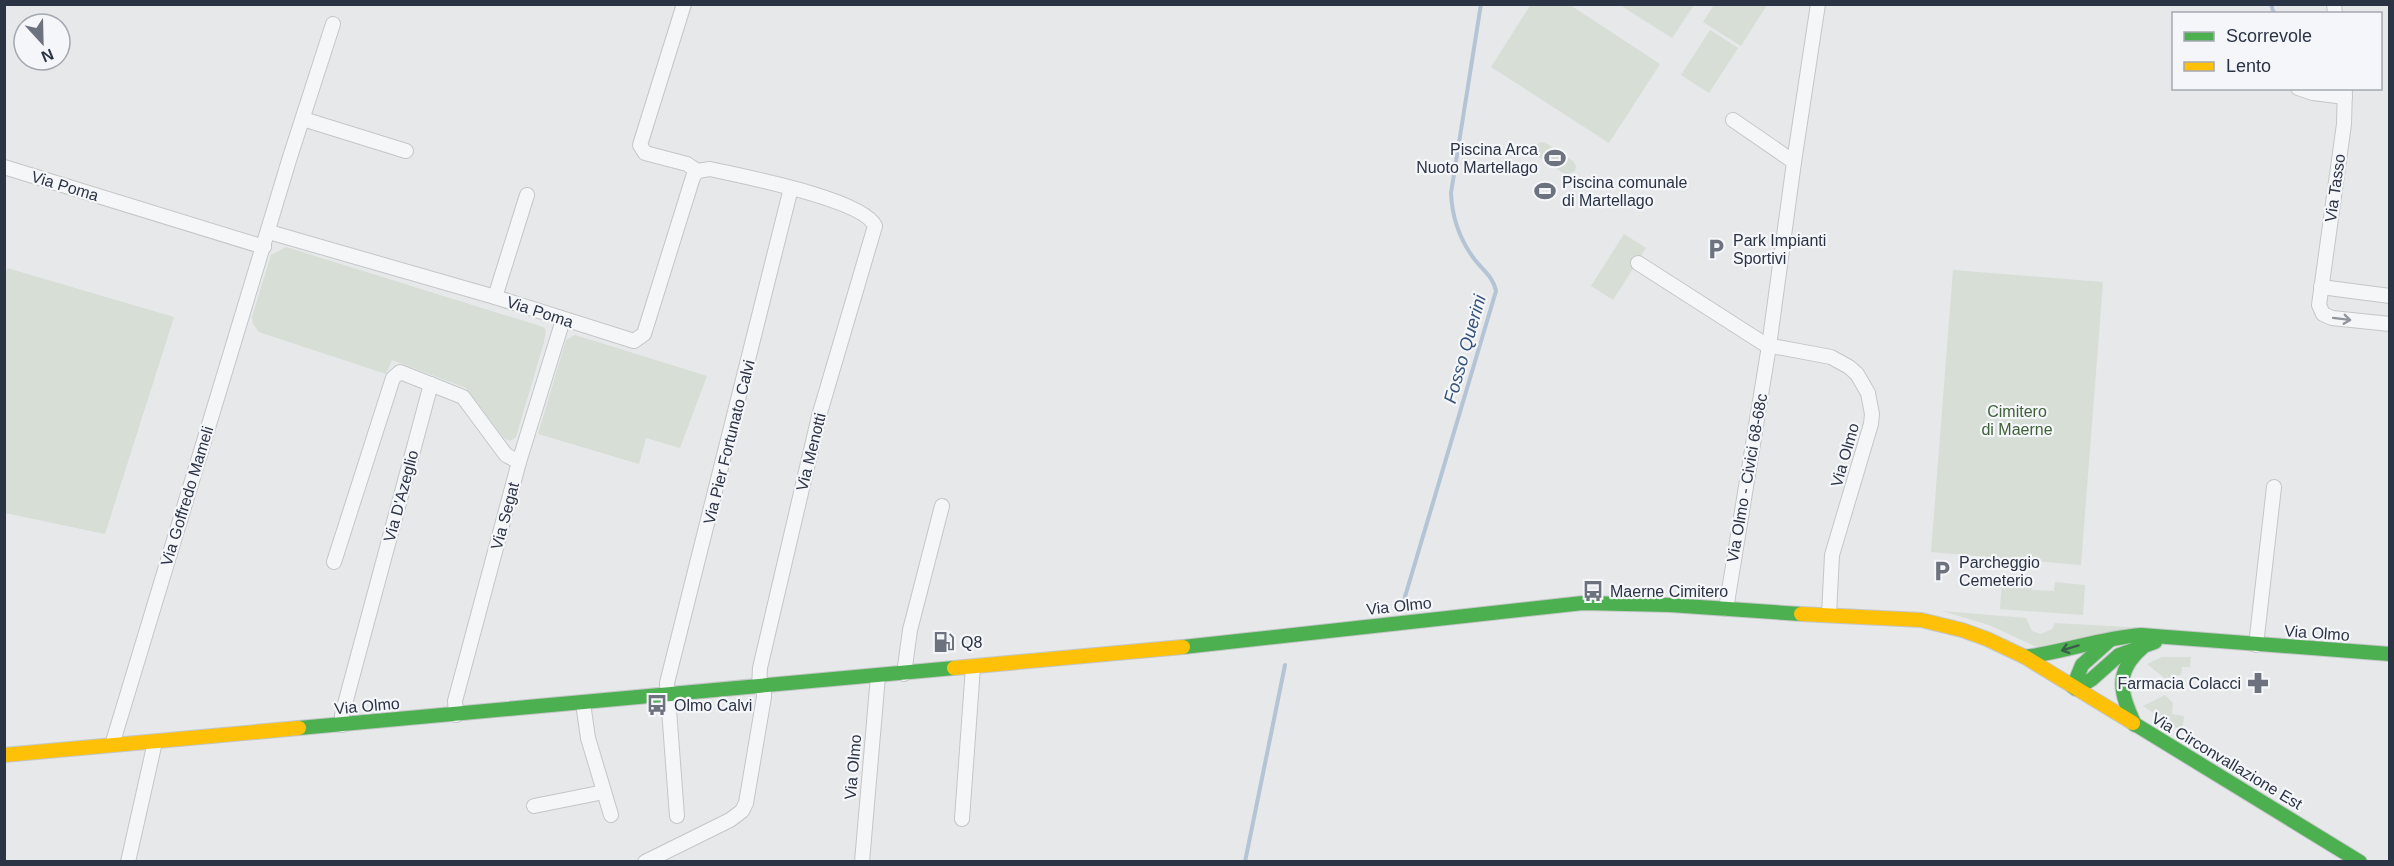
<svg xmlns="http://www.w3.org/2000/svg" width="2394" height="866" font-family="Arial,sans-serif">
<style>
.green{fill:#d6ded6}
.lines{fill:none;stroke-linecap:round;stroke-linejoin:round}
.stream{stroke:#b4c4d5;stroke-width:4}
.street-casing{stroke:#c4c6c8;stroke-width:16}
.fast-casing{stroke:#c4c6c8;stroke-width:16}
.slow-casing{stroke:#c4c6c8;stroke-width:16}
.street{stroke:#f5f6f7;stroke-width:14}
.fast{stroke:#4caf50;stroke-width:14}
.slow{stroke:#ffc107;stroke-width:14}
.oneway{stroke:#90959e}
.oneway2{stroke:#375f49}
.labels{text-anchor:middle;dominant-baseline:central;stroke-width:4.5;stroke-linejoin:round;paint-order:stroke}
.poi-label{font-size:16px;fill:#2b3445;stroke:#f4f6f9;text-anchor:start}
.street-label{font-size:16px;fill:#2b3445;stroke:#f4f6f9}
.park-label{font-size:16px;fill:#3f6138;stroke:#f4f6f9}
.water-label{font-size:18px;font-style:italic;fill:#34527a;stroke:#f4f6f9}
</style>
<rect width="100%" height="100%" fill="#e6e8ea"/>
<g class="green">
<path d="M1531 4 1570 5 1660 64 1609 143 1491 67Z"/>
<path d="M1620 5H1694L1672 38Z"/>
<path d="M1714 5V4L1767 5 1741 46 1703 22Z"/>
<path d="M1710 30 1738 48 1709 93 1681 75Z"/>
<path d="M1544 142 1573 161 1576 166 1575 171 1566 175 1537 156 1534 150 1538 143Z"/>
<path d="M1624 234 1646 248 1613 300 1591 286Z"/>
<path d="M286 247 543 327 546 330 544 342 516 437 510 441 504 438 466 388 392 360 386 374 259 332 253 324 252 317 271 255Z"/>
<path d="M7 268 174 317 105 534 5 513 4 281Z"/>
<path d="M1953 270 2103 282 2081 565 1931 552Z"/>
<path d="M575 335 707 376 680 448 646 438 639 464 538 434 566 340Z"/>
<path d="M2002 578 2032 580V590L2054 591 2055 582 2085 585 2083 615 2000 609Z"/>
<path d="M1942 611 2026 618 2032 631 2041 634 2052 629 2055 623 2146 628 2041 649 1989 625Z"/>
<path d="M2162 657H2191L2190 667H2182L2181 675 2172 676 2167 680 2147 664Z"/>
<path d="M2165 695 2173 703 2172 714 2184 716 2182 732 2143 706Z"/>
</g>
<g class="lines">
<g class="stream">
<path d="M2271 4 2274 14"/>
<path d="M1404 600 1496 291C1494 278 1483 270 1475 260 1459 239 1452 218 1451 193L1481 4"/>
<path d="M1245 862 1285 665"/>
</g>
<defs>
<g id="street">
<path d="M684 4 640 145 645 153 687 164 697 171"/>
<path d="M2334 4 2335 14"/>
<path d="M2298 88 2313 93 2345 97"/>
<path d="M2345 88 2344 124 2319 305 2323 314 2332 318 2390 324"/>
<path d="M303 119 406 151"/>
<path d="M1794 162 1818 4"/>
<path d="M4 167 264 247"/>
<path d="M697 171 710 169C741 176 863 199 875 226L819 416 760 668 759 687"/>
<path d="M269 232 495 297 634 341 644 334 693 177 697 171"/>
<path d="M1638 263 1766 345 1831 357 1849 367 1857 374 1868 393 1872 414 1871 424 1832 555 1829 615"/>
<path d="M2321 287 2390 296"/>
<path d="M495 297 527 195"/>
<path d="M334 562 393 378 400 372 463 397 506 455 519 462"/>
<path d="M1726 609 1769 346 1794 162 1733 120"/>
<path d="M2256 645 2274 487"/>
<path d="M904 674 910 630 942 506"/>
<path d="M583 703 588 738 611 815"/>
<path d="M456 715 455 701 519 462 563 320"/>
<path d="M342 725V715L431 384"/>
<path d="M112 745 290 157 333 24"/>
<path d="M534 806 604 792"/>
<path d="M677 816 667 683 791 188"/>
<path d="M962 819 973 667"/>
<path d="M128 862 155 742"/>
<path d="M645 862 730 820 742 811 746 803 764 697V686"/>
<path d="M862 862 878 676"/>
</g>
<g id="fast">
<path d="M1183 647 1583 603 1670 605 1801 614"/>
<path d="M2025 657C2064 652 2101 638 2141 635L2390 654"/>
<path d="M2073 687 2082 665 2110 640"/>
<path d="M2076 689 2092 679 2119 655 2155 642"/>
<path d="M2133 723 2360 862"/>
<path d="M2135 725C2121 694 2113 673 2142 648"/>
<path d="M299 728 954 668"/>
</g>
<g id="slow">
<path d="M1801 614 1921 620 1962 630 1987 639 2025 657 2133 723"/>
<path d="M954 668 1183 647"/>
<path d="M4 755 299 728"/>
</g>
</defs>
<use href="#street" class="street-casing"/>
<use href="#fast" class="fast-casing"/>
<use href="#slow" class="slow-casing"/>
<use href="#street" class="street"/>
<use href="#fast" class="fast"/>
<use href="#slow" class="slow"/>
</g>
<defs><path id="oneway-shaft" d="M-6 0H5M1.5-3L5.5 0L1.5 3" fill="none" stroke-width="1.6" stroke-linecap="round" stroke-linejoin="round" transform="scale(1.5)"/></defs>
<use class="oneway" href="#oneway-shaft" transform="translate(2342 319) rotate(7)"/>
<use class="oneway2" href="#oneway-shaft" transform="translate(2070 648) rotate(163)"/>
<defs>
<symbol id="stadium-bare" viewBox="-9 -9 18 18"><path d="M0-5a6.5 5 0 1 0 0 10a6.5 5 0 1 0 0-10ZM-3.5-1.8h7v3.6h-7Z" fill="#6c737f" stroke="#f4f6f9" stroke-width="2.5" paint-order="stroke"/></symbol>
<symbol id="parking-bare" viewBox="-9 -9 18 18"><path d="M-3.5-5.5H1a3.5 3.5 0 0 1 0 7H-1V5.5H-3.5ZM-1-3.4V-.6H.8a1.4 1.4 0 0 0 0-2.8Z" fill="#6c737f" stroke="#f4f6f9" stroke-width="2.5" paint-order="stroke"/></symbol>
<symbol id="bus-bare" viewBox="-9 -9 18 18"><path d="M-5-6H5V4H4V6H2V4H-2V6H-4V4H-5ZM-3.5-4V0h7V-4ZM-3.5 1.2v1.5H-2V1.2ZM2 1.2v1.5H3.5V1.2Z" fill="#6c737f" stroke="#f4f6f9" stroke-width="2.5" paint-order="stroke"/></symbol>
<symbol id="fuel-bare" viewBox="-9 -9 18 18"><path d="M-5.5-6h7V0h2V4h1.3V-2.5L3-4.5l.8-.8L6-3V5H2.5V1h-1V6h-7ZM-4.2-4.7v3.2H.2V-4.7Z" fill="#6c737f" stroke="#f4f6f9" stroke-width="2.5" paint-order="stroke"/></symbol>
<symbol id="pharmacy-bare" viewBox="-9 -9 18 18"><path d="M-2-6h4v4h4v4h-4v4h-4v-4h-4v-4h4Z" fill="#6c737f" stroke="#f4f6f9" stroke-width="2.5" paint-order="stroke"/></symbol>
</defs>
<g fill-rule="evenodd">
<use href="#stadium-bare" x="1540" y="143" width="30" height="30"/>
<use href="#stadium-bare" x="1530" y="176" width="30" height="30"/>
<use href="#parking-bare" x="1701" y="234" width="30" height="30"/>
<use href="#parking-bare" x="1927" y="556" width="30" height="30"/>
<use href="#bus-bare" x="1578" y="576" width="30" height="30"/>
<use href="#fuel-bare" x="929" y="627" width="30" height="30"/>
<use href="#pharmacy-bare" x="2243" y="668" width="30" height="30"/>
<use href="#bus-bare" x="642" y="690" width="30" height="30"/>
</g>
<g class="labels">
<g class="poi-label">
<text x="1538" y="149" text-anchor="end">Piscina Arca<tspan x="1538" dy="18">Nuoto Martellago</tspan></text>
<text x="1562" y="182">Piscina comunale<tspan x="1562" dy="18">di Martellago</tspan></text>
<text x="1733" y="240">Park Impianti<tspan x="1733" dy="18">Sportivi</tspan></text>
<text x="1959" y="562">Parcheggio<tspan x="1959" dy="18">Cemeterio</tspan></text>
<text x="1610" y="591">Maerne Cimitero</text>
<text x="961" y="642">Q8</text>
<text x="2241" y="683" text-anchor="end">Farmacia Colacci</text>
<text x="674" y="705">Olmo Calvi</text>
</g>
<g class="street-label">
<text transform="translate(65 186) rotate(17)">Via Poma</text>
<text transform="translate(2335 188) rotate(-82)">Via Tasso</text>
<text transform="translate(540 312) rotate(18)">Via Poma</text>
<text transform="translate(729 442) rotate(-76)">Via Pier Fortunato Calvi</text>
<text transform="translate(811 452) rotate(-76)">Via Menotti</text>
<text transform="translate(1845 455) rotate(-74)">Via Olmo</text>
<text transform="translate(1747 478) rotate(-80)">Via Olmo - Civici 68-68c</text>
<text transform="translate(187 496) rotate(-73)">Via Goffredo Mameli</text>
<text transform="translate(401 496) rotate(-75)">Via D'Azeglio</text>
<text transform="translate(505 516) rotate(-75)">Via Segat</text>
<text transform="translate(1399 606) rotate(-6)">Via Olmo</text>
<text transform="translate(2317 633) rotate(4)">Via Olmo</text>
<text transform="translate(367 706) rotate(-5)">Via Olmo</text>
<text transform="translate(2227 761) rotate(31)">Via Circonvallazione Est</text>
<text transform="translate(853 767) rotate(-85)">Via Olmo</text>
</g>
<g class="park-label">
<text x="2017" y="411">Cimitero<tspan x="2017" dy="18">di Maerne</tspan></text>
</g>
<g class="water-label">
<text transform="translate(1465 349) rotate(-74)">Fosso Querini</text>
</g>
</g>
<rect width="2394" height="866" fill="none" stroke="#2b3445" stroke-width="12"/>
<rect x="2172" y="12" width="210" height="78" fill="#f4f6f9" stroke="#a4a8b1" stroke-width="1.5"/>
<rect x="2184" y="32" width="30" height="9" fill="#4caf50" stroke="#a4a8b1" stroke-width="1.5"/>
<text x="2226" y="42" font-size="18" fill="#2b3445">Scorrevole</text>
<rect x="2184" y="62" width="30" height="9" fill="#ffc107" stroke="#a4a8b1" stroke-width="1.5"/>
<text x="2226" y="72" font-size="18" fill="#2b3445">Lento</text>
<g transform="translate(42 42) rotate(158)"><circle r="28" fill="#f4f6f9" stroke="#a4a8b1" stroke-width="1.5"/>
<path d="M0-4.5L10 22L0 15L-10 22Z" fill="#6c737f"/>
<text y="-9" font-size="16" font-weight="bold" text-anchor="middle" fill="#2b3445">N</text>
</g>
</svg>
